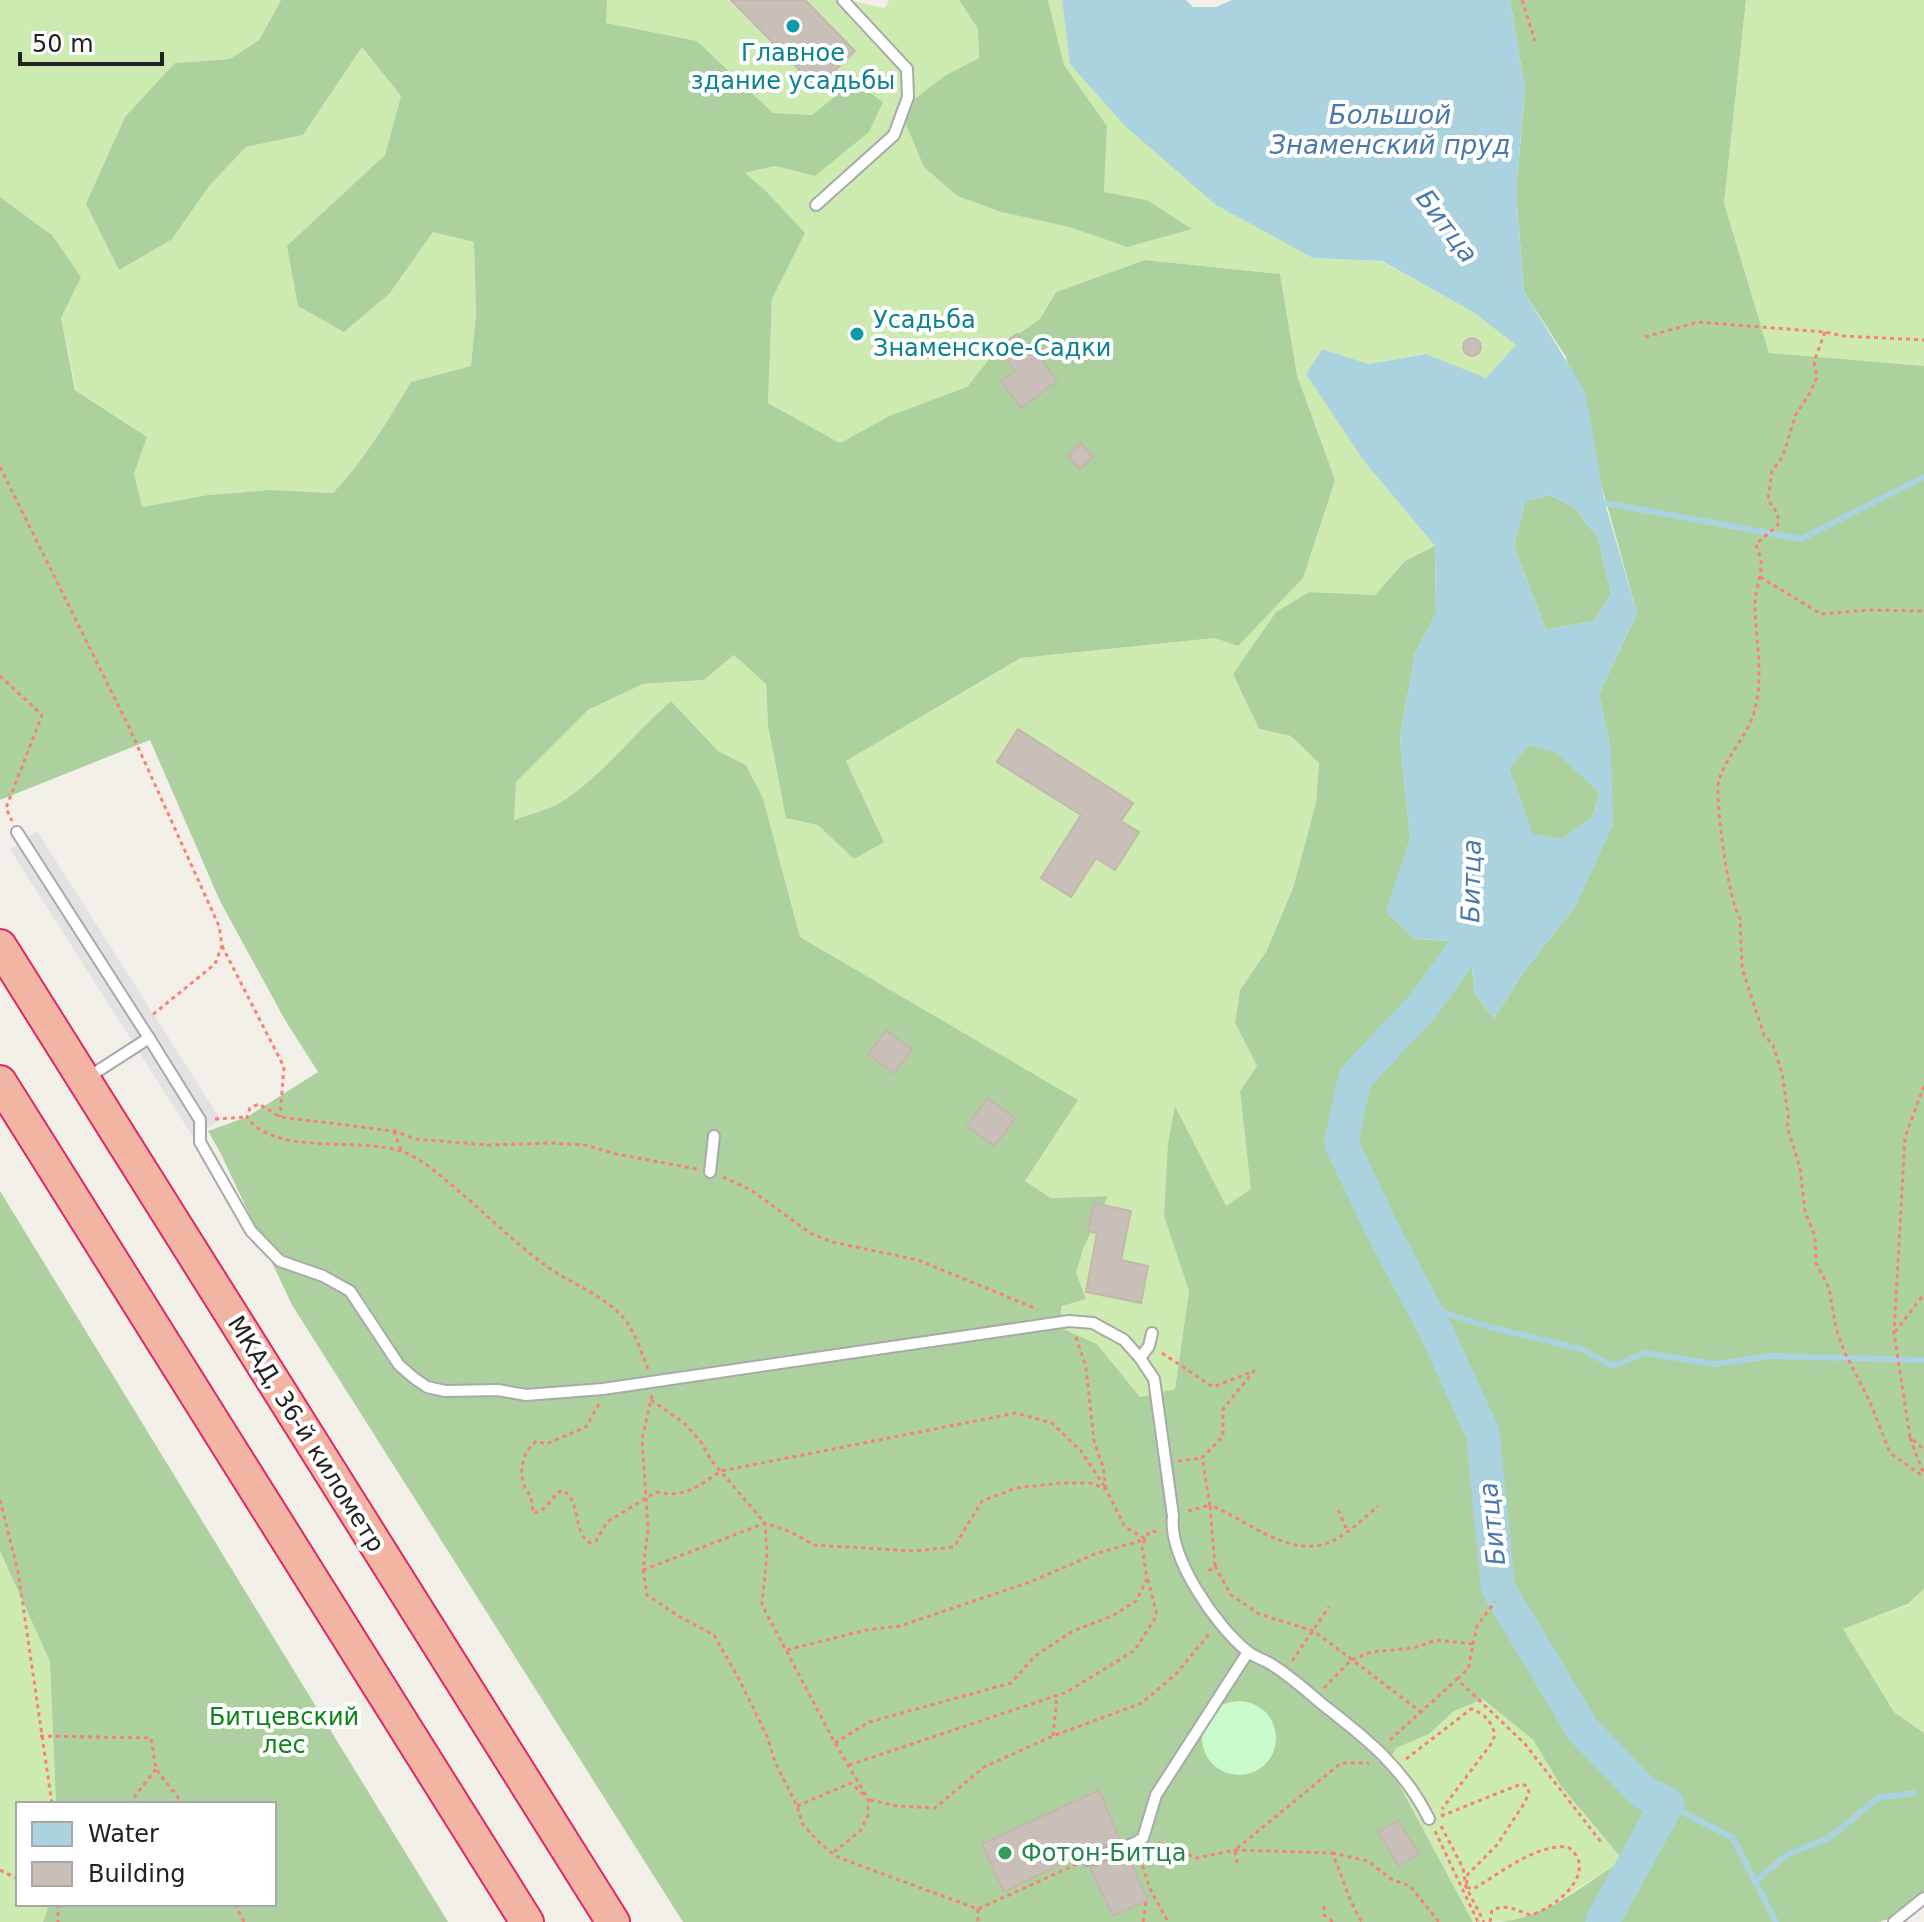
<svg xmlns="http://www.w3.org/2000/svg" width="1924" height="1922" font-family="'DejaVu Sans',sans-serif">
<style>
.grass{fill:#cdebb0}
.forest{fill:#add19e}
.park{fill:#c8facc}
.parking{fill:#e2e2e2}
.water{fill:#aad3df;fill-rule:evenodd}
.lines{fill:none;stroke-linecap:round;stroke-linejoin:round}
.stream{stroke:#aad3df;stroke-width:6}
.river{stroke:#aad3df;stroke-width:34}
.building{fill:#c7bfb8;stroke:#c4b6ab;stroke-width:2}
.service-casing{stroke:#a9a9a9;stroke-width:14}
.trunk-casing{stroke:#dc2a67;stroke-width:36}
.path{stroke:#fa8072;stroke-width:3;stroke-dasharray:4 4;stroke-linecap:butt}
.service{stroke:#fff;stroke-width:10}
.trunk{stroke:#f2b4a3;stroke-width:32}
.culture-dot{fill:#0f9aa8;stroke:#fff;stroke-width:3}
.leisure-dot{fill:#2e9e5b;stroke:#fff;stroke-width:3}
.labels{text-anchor:middle;dominant-baseline:central;stroke-width:8;stroke-linejoin:round;paint-order:stroke}
.culture-label{font-size:24px;fill:#0d838f;stroke:#fff}
.street-label{font-size:24px;fill:#222;stroke:#fff}
.park-label{font-size:24px;fill:#0c8416;stroke:#fff}
.leisure-label{font-size:24px;fill:#27864d;stroke:#fff;text-anchor:start}
.water-label{font-size:26px;font-style:italic;fill:#4a7aab;stroke:#fff}
</style>
<rect width="100%" height="100%" fill="#f2efe9"/>
<g class="grass">
<path d="M0 0H281L259 40 230 59 175 63 209 186 246 147 303 135 362 47 401 96 385 155 345 195 390 293 433 232 474 242 476 314 471 366 411 382C387 422 365 459 333 493L270 490 208 495 141 507 134 474 147 437 76 390 61 318 52 235 0 197Z"/>
<path d="M607 0H848L885 8 889 0H959L978 29 979 58 946 75 925 167 957 196 1001 212 1073 228 1191 229 1147 200 1104 192 1107 126 1064 65 1048 0H1062L1070 64 1313 258 1381 261 1473 312 1517 345 1486 379 1426 354 1369 364 1322 349 1306 374 1363 460 1435 546 1405 561 1375 595 1309 592 1276 612 1233 674 1259 729 1291 736 1319 762 1316 803 1293 888 1266 952 1240 990 1235 1023 1257 1066 1240 1091 1252 1189 1226 1207 1176 1108 1164 1215 1189 1291 1175 1389 1140 1397 1097 1344 1059 1327C1065 1283 1089 1237 1107 1196L1051 1198 1025 1181 1077 1100 800 937 763 798 746 765 718 751 671 701C635 732 606 773 566 799 551 809 530 814 513 820L516 782 588 710 643 684 704 680 734 655 766 684 768 725 818 825 884 842 846 761 1022 658 1215 638 1335 480 1297 375 1280 274 1145 260 1056 292 1040 319 998 348 967 387 889 416 840 443 768 403 772 299 804 233 766 191 744 173 775 166 815 176 854 81 812 115 773 113 697 41 605 23Z"/>
<path d="M1746 0H1924V366L1769 354 1724 203Z"/>
<path d="M0 1551 50 1662 56 1804H18V1904H49L43 1922H0Z"/>
<path d="M1924 1589V1733L1894 1712 1842 1629 1908 1605Z"/>
<path d="M1483 1699 1533 1740 1561 1786 1623 1860 1539 1913 1514 1921 1473 1922 1388 1764 1396 1748 1429 1734 1454 1711Z"/>
</g>
<g class="forest">
<path d="M281 0H607L606 23 697 41 773 113 812 115 854 81 883 102 869 132 815 176 775 166 745 173 766 191 805 233 772 299 768 403 840 443 889 416 967 387 998 348 1040 319 1056 292 1145 260 1280 274 1297 375 1335 480 1303 578 1238 646 1215 638 1021 658 846 761 884 842 854 859 818 825 786 818 768 725 766 684 734 655 704 680 643 684 588 710 516 782 514 820C530 814 552 809 566 799 606 772 635 732 671 701L718 751 746 765 763 798 800 937 1078 1100 1025 1181 1051 1198 1108 1196 1083 1249 1076 1273 1086 1299 1062 1306 1059 1327 1097 1344 1140 1397 1175 1389 1189 1291 1164 1216 1168 1144 1175 1106 1226 1206 1251 1189 1240 1091 1257 1066 1235 1023 1240 990 1266 952 1293 888 1316 803 1319 763 1291 736 1259 729 1233 674 1276 612 1309 592 1375 595 1405 561 1435 546 1436 614 1415 653 1400 738 1410 839 1386 912 1415 939 1469 942 1475 995 1494 1018 1526 969 1577 904 1611 751 1599 694 1637 613 1566 357 1524 292 1516 191 1525 90 1510 0H1746L1724 203 1769 353 1924 366V1589L1908 1604 1843 1629 1894 1712 1924 1733V1890L1897 1916 1879 1922H1498C1545 1919 1584 1884 1623 1860L1561 1786 1533 1740 1483 1699 1454 1711 1429 1734 1396 1748 1388 1764 1473 1922H683L292 1305 220 1152 208 1131 247 1117 318 1072 285 1020 220 901 150 740 0 800V197L52 235 81 277 61 318 75 390 147 437 134 474 142 507 208 495 270 490 333 493C365 459 387 422 411 382L471 366 476 314 474 242 433 232 390 293 344 332 298 306 287 246 385 155 401 96 362 47 303 135 246 147 209 186 172 239 119 270 86 204 125 117 175 63 230 59 259 40Z"/>
<path d="M959 0H1048L1064 65 1107 126 1104 192 1147 200 1192 229 1127 247 1073 228 1001 212 957 196 924 167 900 110 946 75 979 58 978 29Z"/>
<path d="M1550 495 1574 507 1598 538 1611 594 1594 621 1546 630 1514 546 1525 501Z"/>
<path d="M1528 745 1556 752 1600 793 1592 817 1563 839 1533 835 1509 769Z"/>
<path d="M0 1191 448 1922H43L49 1904H274V1804H56L50 1662 0 1551Z"/>
</g>
<circle class="park" cx="1239" cy="1738" r="37"/>
<path class="parking" d="M37 831 221 1120 193 1137 10 849Z"/>
<path class="water" d="M1062 0H1186L1193 7H1216L1232 0H1510L1525 90 1516 191 1524 292 1585 391 1605 503 1637 613 1599 694 1611 751 1613 825 1577 904 1526 969 1494 1018 1475 995 1469 942 1415 939 1386 912 1410 839 1400 738 1415 653 1436 614 1435 546 1363 460 1306 374 1322 349 1369 364 1426 354 1486 378 1516 345 1473 312 1382 261 1313 258 1216 205 1125 126 1070 64ZM1550 495 1574 507 1598 538 1611 594 1594 621 1546 630 1514 546 1525 501ZM1529 745 1556 753 1600 793 1592 817 1563 839 1533 834 1509 769Z"/>
<g class="lines">
<g class="stream">
<path d="M1605 503 1801 539 1924 477"/>
<path d="M1423 1306 1489 1327 1582 1349 1612 1366 1645 1353 1715 1364 1771 1356 1924 1360"/>
<path d="M1667 1804 1733 1838 1776 1922"/>
<path d="M1754 1882 1788 1854 1829 1838 1878 1798 1914 1793"/>
</g>
<path class="river" d="M1470 895 1469 942 1422 1007 1355 1078 1341 1143 1384 1233 1437 1333 1483 1434 1498 1588 1583 1730 1643 1792 1667 1804 1602 1922"/>
</g>
<g class="building">
<path d="M731 0H805L855 51 817 88Z"/>
<path d="M1017 334 1027 348 1037 342 1046 355 1041 359 1057 381 1021 408 1001 381 1015 371 998 348Z"/>
<circle cx="1472" cy="347" r="9"/>
<path d="M1081 443 1093 457 1080 469 1068 456Z"/>
<path d="M1018 729 1133 803 1121 821 1139 832 1115 870 1096 858 1071 897 1041 878 1081 815 997 762Z"/>
<path d="M886 1030 912 1050 894 1073 868 1054Z"/>
<path d="M988 1098 1015 1119 994 1146 967 1126Z"/>
<path d="M1094 1203 1131 1211 1121 1260 1148 1266 1141 1303 1086 1292 1097 1233 1088 1231Z"/>
<path d="M1099 1790 1120 1840 1085 1852 1004 1892 982 1844Z"/>
<path d="M1398 1820 1419 1854 1399 1866 1378 1832Z"/>
<path d="M1127 1854 1148 1900 1113 1916 1090 1868Z"/>
</g>
<g class="lines">
<defs>
<g id="service">
<path d="M816 205 894 135 908 97 907 69 843 0"/>
<path d="M17 832 149 1038"/>
<path d="M87 1078 149 1038 200 1120V1142L251 1231 280 1261 323 1276 350 1291 399 1365 414 1378 427 1387 445 1391 498 1390 526 1395 603 1389 1069 1321 1093 1323 1124 1340 1140 1358 1154 1379 1173 1516C1168 1557 1216 1626 1247 1651 1255 1658 1266 1660 1274 1666 1291 1677 1307 1691 1322 1704 1366 1738 1404 1768 1429 1819"/>
<path d="M710 1172 714 1136"/>
<path d="M1140 1358 1149 1346 1152 1333"/>
<path d="M1088 1860 1135 1843 1143 1838 1156 1795 1248 1652"/>
<path d="M1894 1922 1924 1898"/>
</g>
<g id="trunk">
<path d="M0 946 613 1922"/>
<path d="M0 1082 527 1922"/>
</g>
</defs>
<use href="#service" class="service-casing"/>
<use href="#trunk" class="trunk-casing"/>
<g class="path">
<path d="M1522 0 1535 41"/>
<path d="M1825 332 1814 362 1817 377 1809 395 1796 414 1783 456 1772 471 1768 500 1778 514V525L1756 544C1757 550 1761 556 1761 562 1762 576 1755 590 1755 604 1755 637 1764 675 1755 709 1749 735 1727 754 1719 780 1714 798 1729 904 1740 918L1742 968 1764 1035 1773 1045 1782 1073 1789 1121 1787 1126 1800 1168 1805 1212 1815 1236 1816 1263 1829 1288 1836 1328 1845 1353 1870 1402 1890 1453 1924 1477"/>
<path d="M1645 337 1698 322 1825 332 1843 336 1924 340"/>
<path d="M0 467 128 725 219 926 222 946 215 964 151 1016"/>
<path d="M1760 577 1821 614 1869 610 1924 611"/>
<path d="M0 676 42 715 6 808 12 821"/>
<path d="M222 946 284 1067 280 1117"/>
<path d="M1924 1086 1905 1137 1894 1333 1910 1437 1924 1450"/>
<path d="M215 1119 247 1117"/>
<path d="M394 1131 401 1150"/>
<path d="M723 1177 751 1190 810 1233 832 1242 918 1260 1037 1309"/>
<path d="M1895 1332 1924 1294"/>
<path d="M1076 1337 1086 1367 1094 1441 1103 1467 1106 1489"/>
<path d="M1162 1353 1213 1387 1254 1371 1223 1409V1436L1202 1458 1210 1505C1250 1521 1294 1564 1338 1538 1352 1530 1365 1517 1378 1506"/>
<path d="M648 1369C641 1352 634 1328 621 1315 597 1291 570 1284 545 1265 511 1240 481 1209 448 1182 435 1171 420 1158 403 1152 360 1136 275 1157 247 1117L250 1108 259 1104 280 1117 394 1131 415 1139 488 1145 551 1143 585 1145 616 1154 697 1169"/>
<path d="M652 1395 642 1439 648 1528 643 1570 647 1595 680 1617 714 1635 741 1683 767 1736 775 1762 797 1806 803 1825 822 1845 836 1856 853 1863 978 1909 1077 1864"/>
<path d="M651 1400 684 1423 701 1442 711 1460 765 1523 767 1553 762 1605 835 1743 868 1799V1816L860 1831 834 1852"/>
<path d="M599 1404 586 1427 546 1444 537 1441C520 1452 516 1481 531 1496L533 1513C549 1511 550 1496 563 1490 582 1503 572 1531 590 1543L596 1541 607 1522 656 1492C685 1498 697 1487 721 1471L1016 1413 1052 1423 1081 1451 1106 1489"/>
<path d="M1910 1438 1924 1475"/>
<path d="M1178 1461 1202 1458"/>
<path d="M0 1500 18 1571 52 1804"/>
<path d="M1338 1510 1347 1530"/>
<path d="M1188 1511 1210 1505 1215 1566 1206 1573"/>
<path d="M1215 1566 1231 1595 1259 1614 1314 1631 1421 1712"/>
<path d="M643 1570 765 1523 791 1532 814 1545 914 1551 954 1547 982 1501 1016 1488 1061 1483H1091L1106 1489 1125 1527 1146 1539"/>
<path d="M787 1650 866 1630 900 1626 1030 1582 1095 1554 1146 1539"/>
<path d="M1292 1661 1329 1607"/>
<path d="M1457 1679 1468 1669 1477 1626 1495 1602"/>
<path d="M1324 1688 1351 1660 1371 1652 1414 1648 1436 1640 1473 1644"/>
<path d="M40 1736 151 1738 156 1769 183 1804"/>
<path d="M1053 1736 1057 1696"/>
<path d="M1390 1740 1457 1679 1525 1744 1601 1842"/>
<path d="M835 1743 869 1722 1011 1683 1035 1656 1073 1631 1112 1616 1136 1601 1147 1579 1142 1546 1149 1532 1160 1531"/>
<path d="M1406 1759 1471 1709C1484 1713 1492 1722 1495 1735L1491 1744 1442 1809"/>
<path d="M849 1765 1067 1692 1135 1650 1157 1615 1148 1580"/>
<path d="M870 1800 897 1806 935 1808 984 1767 1053 1736 1142 1703 1176 1674 1209 1634"/>
<path d="M129 1804 156 1769"/>
<path d="M797 1806 851 1783 864 1795"/>
<path d="M1441 1816 1521 1784 1527 1786 1529 1792 1525 1802 1497 1845 1468 1874 1466 1887 1473 1889C1501 1873 1535 1844 1568 1847 1600 1871 1557 1907 1531 1915 1516 1911 1508 1903 1492 1910L1490 1922"/>
<path d="M1441 1826 1463 1868 1466 1887 1484 1922"/>
<path d="M1435 1831 1478 1922"/>
<path d="M1158 1843 1197 1858 1235 1850 1332 1853C1343 1877 1348 1900 1362 1922"/>
<path d="M1332 1853 1368 1861 1391 1879 1410 1886 1439 1922"/>
<path d="M1140 1858 1150 1889 1168 1922"/>
<path d="M1237 1863 1235 1850 1341 1763H1369"/>
<path d="M0 1870 18 1879"/>
<path d="M58 1904V1922"/>
<path d="M235 1904 244 1922"/>
<path d="M1324 1906V1915L1333 1922"/>
<path d="M978 1909V1922"/>
<path d="M1143 1922 1146 1902"/>
</g>
<use href="#service" class="service"/>
<use href="#trunk" class="trunk"/>
</g>
<g class="culture-dot">
<circle cx="793" cy="26" r="8"/>
<circle cx="857" cy="334" r="8"/>
</g>
<circle class="leisure-dot" cx="1005" cy="1853" r="8"/>
<g class="labels">
<g class="culture-label">
<text x="793" y="53">Главное<tspan x="793" dy="28">здание усадьбы</tspan></text>
<text x="873" y="320" text-anchor="start">Усадьба<tspan x="873" dy="28">Знаменское-Садки</tspan></text>
</g>
<g class="street-label">
<text transform="translate(306 1434) rotate(58)">МКАД, 36-й километр</text>
</g>
<g class="park-label">
<text x="284" y="1717">Битцевский<tspan x="284" dy="28">лес</tspan></text>
</g>
<g class="leisure-label">
<text x="1021" y="1853">Фотон-Битца</text>
</g>
<g class="water-label">
<text x="1390" y="115">Большой<tspan x="1390" dy="30">Знаменский пруд</tspan></text>
<text transform="translate(1447 226) rotate(53)">Битца</text>
<text transform="translate(1471 881) rotate(-89)">Битца</text>
<text transform="translate(1492 1524) rotate(-96)">Битца</text>
</g>
</g>
<rect x="16" y="1802" width="260" height="104" fill="#ffffff" stroke="#a7a7a7" stroke-width="2"/>
<rect x="32" y="1822" width="40" height="24" fill="#aad3df" stroke="#a7a7a7" stroke-width="2"/>
<text x="88" y="1842" font-size="24" fill="#222222">Water</text>
<rect x="32" y="1862" width="40" height="24" fill="#c7bfb8" stroke="#a7a7a7" stroke-width="2"/>
<text x="88" y="1882" font-size="24" fill="#222222">Building</text>
<path d="M20 52v12h142v-12" fill="none" stroke="#222222" stroke-width="4"/>
<text x="32" y="52" font-size="24" fill="#222222" stroke="#ffffff" stroke-width="6" paint-order="stroke">50 m</text>
</svg>
